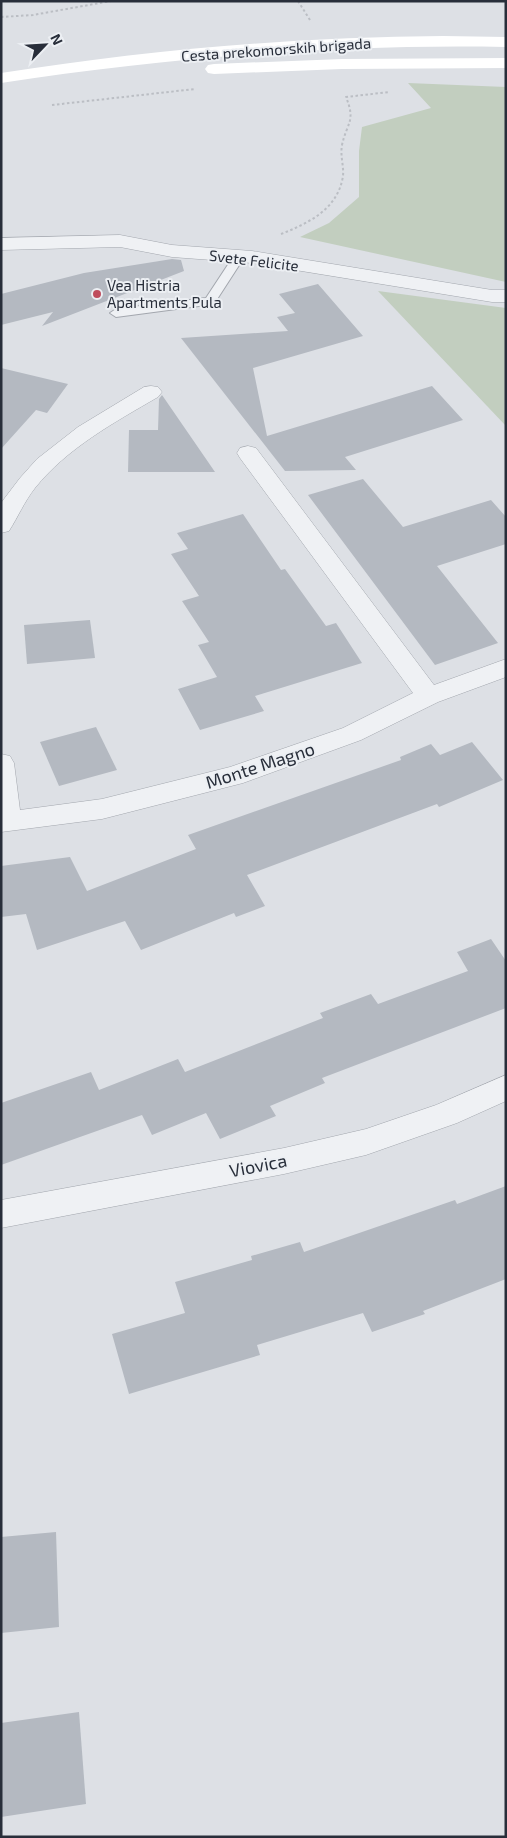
<svg xmlns="http://www.w3.org/2000/svg" width="507" height="1838" font-family="'Exo 2',sans-serif">
<style>
.green{fill:#c2cebf}
.building{fill:#b4b9c1}
.lines{fill:none;stroke-linecap:round;stroke-linejoin:round}
.service-casing{stroke:#a3a7ae;stroke-width:2}
.minor-casing{stroke:#a3a7ae;stroke-width:1}
.path{stroke:#bbbec4;stroke-width:2;stroke-dasharray:2.5 2.5;stroke-linecap:butt}
.service{fill:#eff1f4;fill-rule:evenodd}
.minor{fill:#eff1f4;fill-rule:evenodd}
.secondary{fill:#fff;fill-rule:evenodd}
.poi-dot{fill:#bf4d5d;stroke:#eceff3;stroke-width:2}
.labels{text-anchor:middle;dominant-baseline:central;stroke-width:4;stroke-linejoin:round;paint-order:stroke}
.far-street-label{font-size:15px;fill:#282e3a;stroke:#eceff3}
.far-poi-label{font-size:15px;fill:#282e3a;stroke:#eceff3;text-anchor:start}
.street-label{font-size:18px;fill:#282e3a;stroke:#eceff3}
</style>
<rect width="100%" height="100%" fill="#dde0e5"/>
<g class="green">
<path d="M408 83 506 87V282L300 237 329 223 359 197V151L362 127 431 108Z"/>
<path d="M378 291 506 308V426Z"/>
</g>
<g class="building">
<path d="M172 259 181 260 184 271 42 326 53 312 1 325V294L84 273Z"/>
<path d="M318 284 363 336 253 368 267 436 432 386 463 420 345 457 356 470 285 471 181 338 288 331 277 317 295 313 279 294Z"/>
<path d="M1 368 68 384 47 413 36 410 1 449Z"/>
<path d="M162 395 215 472H128L129 430H158L159 399Z"/>
<path d="M363 479 403 527 491 500 506 517V544L437 566 498 643 435 665 308 495Z"/>
<path d="M243 514 281 570 285 569 326 626 336 623 362 663 255 696 264 711 200 730 178 689 217 677 198 645 209 642 182 601 199 596 171 554 188 549 177 533Z"/>
<path d="M90 620 95 658 27 664 24 625Z"/>
<path d="M96 727 117 770 59 786 40 742Z"/>
<path d="M472 742 503 780 439 807 437 804 247 875 265 906 236 917 234 913 141 950 125 921 37 950 26 914 1 917V866L70 857 87 891 196 849 188 835 401 760 400 757 431 744 440 755Z"/>
<path d="M491 939 506 961V1008L322 1078 325 1083 270 1106 276 1116 220 1139 206 1113 152 1135 142 1115 1 1165V1103L91 1072 99 1090 178 1059 185 1072 323 1018 320 1013 371 994 378 1004 468 971 457 952Z"/>
<path d="M506 1186V1279L423 1311 425 1314 372 1332 363 1313 257 1345 260 1355 129 1394 112 1334 185 1313 175 1282 252 1260 251 1256 300 1242 304 1252 455 1200 457 1204Z"/>
<path d="M56 1532 59 1627 1 1633V1537Z"/>
<path d="M79 1712 86 1804 1 1817V1723Z"/>
</g>
<g class="lines">
<defs>
<path id="service" d="M239 253 245 256 214 304 116 317 110 313 116 309 206 298 235 254Z"/>
<g id="minor">
<path d="M120 235 172 245 252 251 492 290H506V302H492L252 263 172 257 120 247 1 250V238Z"/>
<path d="M151 386 158 387 162 392 158 397C115 422 67 448 35 488 24 502 18 517 9 531L1 533V503L20 478 37 459 78 427 144 387Z"/>
<path d="M248 446 256 448 434 685 506 659V677L438 702 361 740 243 783 102 819 1 832V754L10 756 14 763 20 810 102 799 230 767 343 728 413 693 240 458 237 453 240 448Z"/>
<path d="M506 1075V1101L457 1123 366 1155 284 1174 1 1228V1200L284 1148 366 1129 436 1105Z"/>
</g>
</defs>
<use href="#service" class="service-casing"/>
<use href="#minor" class="minor-casing"/>
<g class="path">
<path d="M298 1 310 20"/>
<path d="M1 17 33 15 111 1"/>
<path d="M52 105 195 89"/>
<path d="M281 234C309 223 338 209 343 176 344 166 340 156 342 145 347 122 356 122 346 97L389 92"/>
</g>
<use href="#service" class="service"/>
<use href="#minor" class="minor"/>
<g class="secondary">
<path d="M443 36 506 37V47C336 44 169 57 1 83V73C148 50 294 37 443 36Z"/>
<path d="M506 58V68L342 69 214 74 208 73 205 69 208 65 214 64 342 59Z"/>
</g>
</g>
<circle class="poi-dot" cx="97" cy="294" r="5"/>
<g class="labels">
<g class="far-street-label">
<text transform="translate(276 49) rotate(-4)">Cesta prekomorskih brigada</text>
<text transform="translate(254 260) rotate(7)">Svete Felicite</text>
</g>
<g class="far-poi-label">
<text x="107" y="285">Vea Histria<tspan x="107" dy="17">Apartments Pula</tspan></text>
</g>
<g class="street-label">
<text transform="translate(260 765) rotate(-18)">Monte Magno</text>
<text transform="translate(258 1165) rotate(-11)">Viovica</text>
</g>
</g>
<rect width="507" height="1838" fill="none" stroke="#282e3a" stroke-width="5"/>
<g transform="translate(45 45) rotate(65)" stroke="#eceff3" stroke-width="4" paint-order="stroke">
<path d="M0-4L9 19L0 12L-9 19Z" fill="#282e3a"/>
<text y="-8" font-size="14" font-weight="bold" text-anchor="middle" fill="#282e3a">N</text>
</g>
</svg>
